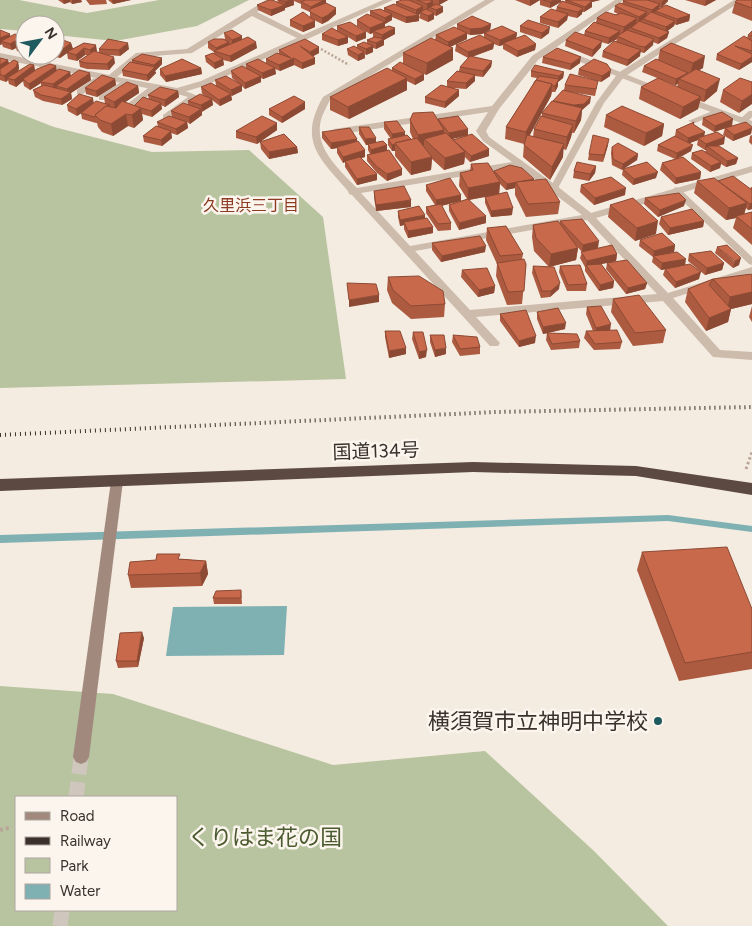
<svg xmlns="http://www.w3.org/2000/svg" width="752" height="926" font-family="Figtree,'Noto Sans JP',sans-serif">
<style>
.green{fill:#b8c4a0;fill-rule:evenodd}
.water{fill:#7fb0b2}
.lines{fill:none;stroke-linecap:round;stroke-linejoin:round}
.stream{fill:#7fb0b2;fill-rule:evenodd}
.secondary-tunnel{stroke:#cfc6bd;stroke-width:15;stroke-dasharray:15 8;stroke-linecap:butt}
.path-far2{stroke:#b9a596;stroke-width:2.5;stroke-dasharray:2 2;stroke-linecap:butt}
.path-far1{stroke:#b9a596;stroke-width:3;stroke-dasharray:2.5 2.5;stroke-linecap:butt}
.path{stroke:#b9a596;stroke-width:4;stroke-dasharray:3 3;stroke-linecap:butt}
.lane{fill:#cdbbac;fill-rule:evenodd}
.street{fill:#cdbbac;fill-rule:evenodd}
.secondary{fill:#a18a7d;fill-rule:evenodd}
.highway{fill:#5c4a42;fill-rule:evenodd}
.rail{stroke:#3b302b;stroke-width:4;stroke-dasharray:1 4;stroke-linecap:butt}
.wall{fill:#ac5a40;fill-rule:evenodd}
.shaded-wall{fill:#8c4a34}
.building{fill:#c8694b;stroke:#8c4a34}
.poi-dot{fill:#1f5a5e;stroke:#fbf5ee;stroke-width:2}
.labels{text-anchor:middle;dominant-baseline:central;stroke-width:5;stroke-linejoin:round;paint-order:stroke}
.far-neighbourhood-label{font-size:16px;fill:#8c3b22;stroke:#fbf5ee}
.street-label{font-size:19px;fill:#3b302b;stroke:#fbf5ee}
.near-poi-label{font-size:22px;fill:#3b302b;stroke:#fbf5ee;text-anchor:end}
.near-park-label{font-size:22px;fill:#4a5a2e;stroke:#fbf5ee}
</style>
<rect width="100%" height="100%" fill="#f4ebe1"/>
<g class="green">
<path d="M0 0H19L87 13 159 0H249L197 26 115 41 55 35V25H25V31L0 29Z"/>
<path d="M0 106 54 127 152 152 249 150 323 217 346 379 0 388Z"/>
<path d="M0 686 113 694 333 765 485 751 594 851 668 926H0ZM16 797H176V910H16Z"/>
</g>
<path class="water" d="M287 606 284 655 166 656 173 607Z"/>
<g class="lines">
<path class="stream" d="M668 515 752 526V532L668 521 0 543V535Z"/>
<g class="secondary-tunnel">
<path d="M76 797 81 757"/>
<path d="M60 926 62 910"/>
</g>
<path class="path-far2" d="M321 49 349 65"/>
<path class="path-far1" d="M746 469 752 452"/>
<path class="path" d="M0 830 12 827"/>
<g class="lane">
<path d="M734 0H743L624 77 604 103 558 188 557 190H551L550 188 596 103 618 73Z"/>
<path d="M94 78 101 80 83 94H77V90Z"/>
<path d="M124 80 131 82 105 100H99V96Z"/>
<path d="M152 85 159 87 128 112H122V108Z"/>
<path d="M174 89H180L198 96 169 119H163V115L188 97 174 93Z"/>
<path d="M715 110 722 112 695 123 688 121Z"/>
<path d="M749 111H752V117L746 123H740V119Z"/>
<path d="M676 187 679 188 752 257V265L749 264 673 192 672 190Z"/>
</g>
<g class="street">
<path d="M266 0H275L257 12 303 35 383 0H393L207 85 177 94 0 59V53L109 75 136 53 187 49ZM252 16 297 38 201 81 177 88 117 77 141 57 192 53Z"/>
<path d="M485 0H495L330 100C326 108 320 118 320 126 317 151 342 172 357 188L512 162 483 141 476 131 488 112 334 135 329 132 334 129 492 106 532 56 615 0H624L538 60 499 109 486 131 489 137 557 186 591 213 752 166V172L596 218 668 293 752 267V273L673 298 720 350 752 352V360L713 357 663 301 476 317 500 343 498 346H490L352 195 349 194 348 191C319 158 298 141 323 97ZM519 167 582 215 410 246 361 193ZM587 220 657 294 470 310 415 251Z"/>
<path d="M562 51H568L665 90 658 92 562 55Z"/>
<path d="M681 97H687L752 121V127L681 101Z"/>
</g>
<path class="secondary" d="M117 476 123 481 89 757 86 762 81 764 76 762 73 757 111 481Z"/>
<path class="highway" d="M473 462 636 466 752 483V495L636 476 473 472 0 491V479Z"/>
<path class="rail" d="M0 435 496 412 752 407"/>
</g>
<g class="wall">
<path d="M58 0H81L82 2 72 4 70 2 64 4Z"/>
<path d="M86 0H106L107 4 90 5Z"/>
<path d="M108 0H131L113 4Z"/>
<path d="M277 0H326V4L336 8V14L328 21 322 24 312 19 315 21V27L303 32 290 26V20L310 17V12L301 8V4L294 1V5L285 8V10L271 16 258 10 257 5 278 2Z"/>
<path d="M402 0H448L439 5 443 12 436 16 434 15V19L428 22 419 18 420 14 418 15 419 21 406 23 392 17V20L385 24V27L395 34 384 40V45L376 49 373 48V52L366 55 365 54V58L358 61 348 55 347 49 357 48V45L367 43V40L374 37H373V33L370 34 357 26V20L370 15V11H384V8L396 5V2Z"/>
<path d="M515 0H561V2L550 8 540 5V0L530 6Z"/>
<path d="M565 0H600L592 2V7L584 12H582V14L577 18 568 16 567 20 558 28 540 23V17L556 10 557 7 565 3Z"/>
<path d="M624 0H668V1L661 8 660 7 659 9 690 15 689 21 676 25 675 24 674 26 667 31 669 32 667 38 658 44 653 42V45L644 53 640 52V56L627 66 602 57 603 51 616 42 617 39 608 44 601 42V47L592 57 565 46 566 40 584 35 585 31 596 22 597 18 618 14 614 12 615 6 622 4 623 1Z"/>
<path d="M685 0H716L705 6Z"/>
<path d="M752 0V21L732 13 735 2Z"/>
<path d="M457 24H491L490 30 485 32 517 33 516 38 536 44 535 50 517 57 503 49V45L499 46 494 44 493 49 472 57 492 61 491 67 483 77 475 76V81L466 89 453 88 459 90V96L445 108 425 103V97L447 86V81L459 71 460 67 468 58 455 51 456 45 484 37V33L482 34 470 35 467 34V39L450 47 453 48V60L426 75 416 70 424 80 415 85 407 81V90L349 119 330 110V97L392 70V68L403 63V53L435 40 436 35 457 28Z"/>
<path d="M337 26 366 32V38L356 42 348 37V43L338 46 322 40V34L337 31Z"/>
<path d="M520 26 549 33 541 39 520 32Z"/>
<path d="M0 30 10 36 22 37 23 40 25 39V53L17 51 16 48 12 50 3 47 2 44 0 45Z"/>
<path d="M224 33 242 36V39L257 48 231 62 223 60 224 65 215 69 206 62 205 56 214 53V52L208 48V42L225 39Z"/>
<path d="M748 35 752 36V62L739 70 716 60 717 54 747 38Z"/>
<path d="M71 43 73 49 84 43 97 51 96 52 99 53V49H129L120 56 108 55 115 63 109 70 87 69 80 67 79 61 88 55H85L77 61 68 59 67 53 60 58 50 56V55H55V45Z"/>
<path d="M671 43 703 68 699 70 717 91 704 102 700 101 698 109 680 119 639 99 641 87H677L678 84 675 85 642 72 644 66 658 60 660 50Z"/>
<path d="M319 47V53L313 56 315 58V64L302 69 294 65 280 71 275 69 276 74 263 79 261 78V82L245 89 242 86V91L231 96 232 100 220 106 212 100 213 105 202 111V115L190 124 187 122 188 128 177 135 171 133 172 138 162 146 144 142 143 136 158 127 157 122 172 117 171 111 188 104V101L205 96 202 94 201 87 216 85 215 80 238 83 232 78 231 71 246 68V64L266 63V59L279 53V50Z"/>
<path d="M543 57 580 63 570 70 542 63Z"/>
<path d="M0 58 8 60 9 63 18 62 19 68 18 71 34 65 35 70 70 72 71 76 91 80 71 93 72 99 62 105 43 101 35 97 33 90 41 86V83L30 90 24 86 23 81 16 87 9 84 8 80 6 82 0 80Z"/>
<path d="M162 58V64L155 71 156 73 148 81 123 76 122 70 132 63V60Z"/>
<path d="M201 68 202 74 166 82 160 75V69Z"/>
<path d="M579 69 610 76 601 82 578 75Z"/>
<path d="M531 71 564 72 563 78 558 82V86L555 92H552L551 96 529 136 533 137 534 129 542 116V113L564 90 565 85 597 87 595 96 570 92 590 103 582 110 581 120 574 133H572L571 137 566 150 563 149V157L550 180 523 157 524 144 505 139 506 127 537 78 531 77Z"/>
<path d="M115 79 116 85 97 97 86 94 85 88Z"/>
<path d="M752 82 739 113 720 102 723 90Z"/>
<path d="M138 86 139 93 125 102 134 106 149 99 148 95 178 91 179 97 165 107 161 105 162 109 152 117 142 114 143 120 134 128 128 126 113 136 102 132 98 127 97 123H96L82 119 81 113 77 116 68 111 67 105 94 103 105 104 104 97Z"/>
<path d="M269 109H305L282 123 269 115Z"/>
<path d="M606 115 664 124 662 136 644 146 604 127Z"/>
<path d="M703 118 732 126 714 132 702 125Z"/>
<path d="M438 119 468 135 489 149V156L470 162 465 157 464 164 444 170 432 159 431 170 411 175 395 156V151H392L388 145V139H391L384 129V122L411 139H413L410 132V120H438ZM465 136 453 140 452 139Z"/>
<path d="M694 122V125L704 136 724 144 718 146 738 158 736 164 726 167 721 164 720 168 710 172 691 159 692 153 705 152 706 150H705L697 145 698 140 690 143 691 151 677 159 701 172 700 179 675 184 660 170 662 163 675 159 657 151 658 145 675 136 676 130Z"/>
<path d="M359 127 376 142 387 145V150L402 175 387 181 376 172 367 161V155L370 154 368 150V145H366L359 134Z"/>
<path d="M752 127 751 134 733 141 723 135 725 128Z"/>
<path d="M277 130 257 144 236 138V131Z"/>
<path d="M322 132 357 139V141L365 150V157L361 158 377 180 357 185 345 167V162L343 163 337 153V148L331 149 322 138Z"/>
<path d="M752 135V145L749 142 750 136Z"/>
<path d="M260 142 297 147 298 153 269 159 261 149Z"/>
<path d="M608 145 603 162 588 160 589 154Z"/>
<path d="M612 147 638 154 637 160 623 169 656 178 633 185 622 175 623 169 622 170 612 165 611 153Z"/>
<path d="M471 164 494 172V171L534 180 560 202 558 214 526 217 515 195V188L506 190 500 184 499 194 512 215 491 217 485 203V197L469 200 486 223 459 230 449 211V205L467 199 459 186 460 173 470 171Z"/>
<path d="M596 166 595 173 589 181 573 178 574 171Z"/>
<path d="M697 181H718L750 189 751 187H752V209L748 210 746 208 744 214 752 212V245L733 228 736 218 726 220 694 193Z"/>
<path d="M426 185 461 195V201L441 206 451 223V230L438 231 426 213V207L435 205 426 191Z"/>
<path d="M581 185 625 195 594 205 580 192Z"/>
<path d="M374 191 411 207 376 211 374 197Z"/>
<path d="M645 198 684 206 658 217 644 204Z"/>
<path d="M610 205 656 234 635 241 608 217Z"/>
<path d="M398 211 425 218 433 227V233L408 238 404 229V225L400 226 398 217Z"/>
<path d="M661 217 704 221 703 227 668 235 659 224Z"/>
<path d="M560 221 598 248 617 254 616 261 609 263 647 283 645 289 626 294 606 269 607 263 601 264 614 281 613 288 599 291 585 271V267L580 258 582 252 576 245 578 248 576 260 549 267 534 251 532 237 533 225 560 224Z"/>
<path d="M487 228 523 254 522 259 526 264 522 304 507 305 496 276 497 264 486 240Z"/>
<path d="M640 240 675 245 674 252 669 253 685 264 699 279 675 288 663 275 665 269 661 270 652 262 653 257 639 246Z"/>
<path d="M432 243 485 252 441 262 432 250Z"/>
<path d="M717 247 739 265 733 268 715 253Z"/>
<path d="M689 254 724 263 722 270 705 275 688 261Z"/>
<path d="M533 266 559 289 550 297 541 298 532 273Z"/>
<path d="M560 266 587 284 586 291H567L559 272Z"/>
<path d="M462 270 495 286 494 293 478 297 461 277Z"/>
<path d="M752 274V304L731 309 728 322 706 331 685 302 688 289 713 279Z"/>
<path d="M388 277 445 304 444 317 411 319 392 303 387 290Z"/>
<path d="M613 299 666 330 663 343 633 346 611 312Z"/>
<path d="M752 306V322L749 317Z"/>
<path d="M587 307 622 342 620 349 594 350 584 338 586 331H593L586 314Z"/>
<path d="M537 312 565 329 543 334 537 319Z"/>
<path d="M500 314 535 343 519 347 500 321Z"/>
<path d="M385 331 406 354 389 358 385 337Z"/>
<path d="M413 332 426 357 419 359 412 339Z"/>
<path d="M547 333 580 341 579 348 551 350 546 340Z"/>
<path d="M430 335 446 354 435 357 430 342Z"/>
<path d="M453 335 480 347V354L460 356 452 342Z"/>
<path d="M642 552 752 609V669L679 681 637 570Z"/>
<path d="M181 559 206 561 208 574 202 586 131 588 128 575Z"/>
<path d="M241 590 242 604H214L213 598Z"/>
<path d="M144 638 138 667 118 668 116 661Z"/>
</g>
<g class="shaded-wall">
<path d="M63 0H70V2L64 4Z"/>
<path d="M72 0H81L82 2 72 4Z"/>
<path d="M112 0H131L113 4Z"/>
<path d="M290 0H293L294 5 285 8V2Z"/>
<path d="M324 0H326V5L311 12V7Z"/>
<path d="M439 0H448L439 5Z"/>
<path d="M530 0H540L530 6Z"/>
<path d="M555 0H561V2L550 8V2Z"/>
<path d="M590 0H600L592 2V7L584 12 585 7Z"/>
<path d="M664 0H668V1L661 8 662 2Z"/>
<path d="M706 0H716L705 6Z"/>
<path d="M433 1V7H429L428 10H427V4Z"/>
<path d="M660 4 659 10 655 11 654 14 651 16 652 10Z"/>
<path d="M285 5V10L271 16V10Z"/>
<path d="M423 6V12H420V14L416 16 419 15V21L406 23V17L416 16V10Z"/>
<path d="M443 7V12L436 16V10Z"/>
<path d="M336 8V14L328 21 322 24V18Z"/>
<path d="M583 8 582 14 577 18 578 12Z"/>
<path d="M647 12 646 17 638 23 639 17Z"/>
<path d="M434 13V19L428 22V16Z"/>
<path d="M392 14V20L385 24V28L373 31V33L370 34V28L385 22V18Z"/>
<path d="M568 14 567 20 558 28V22Z"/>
<path d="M690 15 689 21 676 25 677 19Z"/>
<path d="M637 18 636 24 623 33 624 27Z"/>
<path d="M315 21V27L303 32V26Z"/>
<path d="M675 21 674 26 665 33 666 27Z"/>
<path d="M491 24 490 30 482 34 470 35V29Z"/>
<path d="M550 27 549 33 541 39 542 33Z"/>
<path d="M395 28V34L384 40V45L376 49V43L382 40V35Z"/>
<path d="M620 31 619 37 617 36V39L608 44 609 38Z"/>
<path d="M366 32V38L356 42V36Z"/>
<path d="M669 32 667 38 658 44 659 38Z"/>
<path d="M467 33V39L448 48V42Z"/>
<path d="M517 33 516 39 503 43V45L499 46 500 40Z"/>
<path d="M10 34 11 40 1 41 2 44 0 45V38Z"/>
<path d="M242 36V42L232 46V40Z"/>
<path d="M22 37 23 43 16 45V48L12 50 10 44Z"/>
<path d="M348 37V43L338 46V40Z"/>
<path d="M654 39 653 45 644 53 645 47Z"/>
<path d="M602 41 601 47 592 57 593 50Z"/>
<path d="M229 42V48L217 52 216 48Z"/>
<path d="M256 42 257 48 231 62 230 56Z"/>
<path d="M71 43 73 49 60 58 59 52Z"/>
<path d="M128 43 129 49 120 56 119 50Z"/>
<path d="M494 43 493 49 468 58V52Z"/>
<path d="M536 44 535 50 517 57 518 51Z"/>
<path d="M96 45 97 51 91 56 90 50Z"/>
<path d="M373 46V52L366 55V49Z"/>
<path d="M319 47V53L310 58V52Z"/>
<path d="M84 48 85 55 77 61 76 55Z"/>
<path d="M453 48V60L426 75 427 63Z"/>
<path d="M641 50 640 56 627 66 628 60Z"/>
<path d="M364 52 365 58 358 61V55Z"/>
<path d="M705 56 703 68 690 75 693 63Z"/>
<path d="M114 57 115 63 109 70 107 64Z"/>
<path d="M581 57 580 63 570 70 571 64Z"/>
<path d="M752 57V62L739 70 741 64Z"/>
<path d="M162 58V64L155 71 156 73 148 81 147 75 155 67 154 65Z"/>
<path d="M294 58V65L280 71 279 65Z"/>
<path d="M315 58V64L302 69V63Z"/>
<path d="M223 59 224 65 215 69 214 63Z"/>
<path d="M8 60 9 67 0 72V65Z"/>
<path d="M492 61 491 67 483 77V71Z"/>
<path d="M18 62 19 68 18 73 7 78 8 80 6 82 4 76Z"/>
<path d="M34 65 35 71 16 87 14 80Z"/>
<path d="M56 66 57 72 40 82 41 83 30 90 29 84Z"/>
<path d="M201 68 202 74 166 82 165 76Z"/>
<path d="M275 68 276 74 263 79 262 73Z"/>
<path d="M611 70 610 76 601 82 602 76Z"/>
<path d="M70 72 71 78 56 86 57 88 54 90 53 84Z"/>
<path d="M564 72 563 78 558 82V86L555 92V86L558 80 559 76Z"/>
<path d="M90 73 91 80 71 93 72 99 62 105 61 99 68 95 67 89Z"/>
<path d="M688 73 679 79 678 84 675 85 676 79Z"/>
<path d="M424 74V80L415 85V79Z"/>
<path d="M475 75V81L466 89V83Z"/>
<path d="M261 76V82L245 89V83Z"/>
<path d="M407 78V90L349 119 348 107Z"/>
<path d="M115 79 116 85 97 97 96 91Z"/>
<path d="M720 79 717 91 704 102 706 90Z"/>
<path d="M552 84 551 96 525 144 526 132Z"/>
<path d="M242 85V91L232 96 231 90Z"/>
<path d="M138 86 139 93 115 109 114 102Z"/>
<path d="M459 90V96L445 108V102Z"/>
<path d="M178 91 179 97 165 107V100Z"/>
<path d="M231 94 232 100 220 106 219 100Z"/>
<path d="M752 94V104L739 113 742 101Z"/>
<path d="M591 97 590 103 582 110 581 120 574 133 576 121 574 105Z"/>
<path d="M701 97 698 109 680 119 683 107Z"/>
<path d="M93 98 94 105 77 116 76 109Z"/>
<path d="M212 99 213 105 202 112 201 105Z"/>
<path d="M305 102V109L282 123V117Z"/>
<path d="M161 103 162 109 152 117 151 111Z"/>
<path d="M141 108 143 120 134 128 132 115Z"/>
<path d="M201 109 202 115 190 124 189 117Z"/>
<path d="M126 114 128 126 113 136 111 124Z"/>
<path d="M733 119 732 126 714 132 715 126Z"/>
<path d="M187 122 188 128 177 135 176 129Z"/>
<path d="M277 123V130L257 144 256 137Z"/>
<path d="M664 124 662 136 644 146 646 133Z"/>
<path d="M573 125 571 137 566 150 567 137Z"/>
<path d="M752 128 751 134 733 141 734 135Z"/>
<path d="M468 129V135L448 140 449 133Z"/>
<path d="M444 130 443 143 424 139V146L418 147V135Z"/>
<path d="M171 131 172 138 162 146 161 140Z"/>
<path d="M405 132V138L392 140V134Z"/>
<path d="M705 132 704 138H698V140L687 144 688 138Z"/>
<path d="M725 137 724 144 709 148 707 146 706 150H705L706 144Z"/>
<path d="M376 138V144H368V145H366L365 139Z"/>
<path d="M357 139V145L331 149V143Z"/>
<path d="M609 139 608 145 603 162 604 155Z"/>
<path d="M395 144V151H392V145Z"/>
<path d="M564 144 563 157 550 180 552 167Z"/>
<path d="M387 145V152L371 156V150Z"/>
<path d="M693 145 691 151 676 159 677 153Z"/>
<path d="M297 147 298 153 269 159V152Z"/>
<path d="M489 149V156L470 162 471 156Z"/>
<path d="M365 150V157L346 162 345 161V162L343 163V157Z"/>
<path d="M465 152 464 164 444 170 445 158Z"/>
<path d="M638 154 637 160 622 170 623 164Z"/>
<path d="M432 157 431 170 411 175V162Z"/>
<path d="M738 158 736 164 726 167 727 161Z"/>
<path d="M721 162 720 168 710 172 711 166Z"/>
<path d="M596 166 595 173 589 181 590 174Z"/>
<path d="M402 169V175L387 181V174Z"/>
<path d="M658 172 656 178 633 185 634 179Z"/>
<path d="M701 172 700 179 675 184 676 178Z"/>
<path d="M377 174V180L357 185V179Z"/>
<path d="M534 179V185L516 182 515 188 506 190 507 184Z"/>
<path d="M500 182 499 194 468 200V188Z"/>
<path d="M626 188 625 195 594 205 595 198Z"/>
<path d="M461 195V201L436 207V200Z"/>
<path d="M411 200V207L376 211V205Z"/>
<path d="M686 200 684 206 658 217 660 210Z"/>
<path d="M747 203 744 215 736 216V218L726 220 729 208Z"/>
<path d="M752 203V209L748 210 750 204Z"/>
<path d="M513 208 512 215 491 217V211Z"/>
<path d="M425 215V221L404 222V225L400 226V220Z"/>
<path d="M486 216V223L459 230V223Z"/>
<path d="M658 221 656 234 635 241 637 228Z"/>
<path d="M704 221 703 227 668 235 670 228Z"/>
<path d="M433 227V233L408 238V231Z"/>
<path d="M599 241 598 248 582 252 583 245Z"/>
<path d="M675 245 674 252 655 257 653 256V257L654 251Z"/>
<path d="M486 246 485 252 441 262 442 256Z"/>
<path d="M578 248 576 260 549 267 551 254Z"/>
<path d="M617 254 616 261 587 267 586 265 587 261Z"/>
<path d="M741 258 739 265 733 268 735 261Z"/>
<path d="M686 259 685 266 661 270 662 263Z"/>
<path d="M724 263 722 270 705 275 707 268Z"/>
<path d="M701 272 699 279 675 288 676 282Z"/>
<path d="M614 281 613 288 599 291 600 285Z"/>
<path d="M560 283 559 289 550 297 551 291Z"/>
<path d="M647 283 645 289 626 294 628 288Z"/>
<path d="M495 286 494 293 478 297 479 290Z"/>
<path d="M752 292V304L727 310 730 297Z"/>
<path d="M379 295V302L349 307V300Z"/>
<path d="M731 309 728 322 706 331 709 318Z"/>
<path d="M566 323 565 329 543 334V327Z"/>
<path d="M611 324 610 331 595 334 596 328Z"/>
<path d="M536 336 535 343 519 347V341Z"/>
<path d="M406 348V354L389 358V351Z"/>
<path d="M446 348V354L435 357V350Z"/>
<path d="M427 350 426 357 419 359V352Z"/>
<path d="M206 561 208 574 202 586 200 573Z"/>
<path d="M142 632 144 638 138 667 137 661Z"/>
</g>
<g class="building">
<path d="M269 0H272L285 5 271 10 257 5Z"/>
<path d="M279 0H290L285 2Z"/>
<path d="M304 0H324L311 7 301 2 305 0Z"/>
<path d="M402 0H409L423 6 416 10 396 2Z"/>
<path d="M417 0H430L433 1 427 4Z"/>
<path d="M543 0H555L550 2Z"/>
<path d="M566 0H589L592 1 585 7Z"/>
<path d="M624 0H647L660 4 652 10 623 1Z"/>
<path d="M737 0H752V8L735 2Z"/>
<path d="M562 1 583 8 578 12 557 7Z"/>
<path d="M326 3 336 8 328 15 322 18 310 12V9Z"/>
<path d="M620 3 647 12 639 17 615 6Z"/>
<path d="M394 4 419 15 406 17 384 8Z"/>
<path d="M437 4 443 7 436 10 429 7Z"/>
<path d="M666 5 690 15 677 19 655 11Z"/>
<path d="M380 9 392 14 385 18 370 11Z"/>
<path d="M426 9 434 13 428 16 420 12Z"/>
<path d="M551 9 568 14 558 22 540 17Z"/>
<path d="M303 12 315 21 303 26 290 20Z"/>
<path d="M606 12 616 15 621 13 637 18 624 27 597 18Z"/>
<path d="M651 12 675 21 666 27 643 19Z"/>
<path d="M367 14 385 22 370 28 357 20Z"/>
<path d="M472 16 491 24 482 28 470 29 457 24Z"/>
<path d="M528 20 550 27 542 33 520 26Z"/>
<path d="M639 21 669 32 659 38 631 28Z"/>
<path d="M350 22 366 32 356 36 337 26Z"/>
<path d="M594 22 620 31 609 38 585 31Z"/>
<path d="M389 26 395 28 382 35 373 31Z"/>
<path d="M502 26 517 33 500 40 484 33Z"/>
<path d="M454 27 467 33 448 42 436 35Z"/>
<path d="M332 28 348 37 338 40 322 34Z"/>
<path d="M0 30 10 34 0 38Z"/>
<path d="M232 30 242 36 232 40 224 33Z"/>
<path d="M627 30 654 39 645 47 639 46 617 36Z"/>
<path d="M752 31V36L748 35Z"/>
<path d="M575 32 602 41 593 50 566 40Z"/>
<path d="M15 34 22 37 10 44 1 41Z"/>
<path d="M480 35 494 43 468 52 456 45Z"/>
<path d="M525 35 536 44 518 51 503 43Z"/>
<path d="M744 36 752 41V51L735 46 752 54V57L741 64 717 54Z"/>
<path d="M248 37 256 42 230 56 214 51Z"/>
<path d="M375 37 384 39 376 43 367 40Z"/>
<path d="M431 38 453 48 427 63 403 53Z"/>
<path d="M25 39V47L16 45Z"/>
<path d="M108 39 128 43 119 50 99 49Z"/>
<path d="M214 39H223L229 42 216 48 208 42Z"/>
<path d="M305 39 319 47 310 52 300 46 315 58 302 63 294 58 279 65 266 59 277 53 291 58 279 50Z"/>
<path d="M63 40 71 43 59 52 55 51V45Z"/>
<path d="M614 41 641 50 628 60 603 51Z"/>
<path d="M364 42 373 46 366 49 357 45Z"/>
<path d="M84 43 96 45 90 50 84 48 76 55 67 52Z"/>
<path d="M671 43 705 56 693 63 660 50Z"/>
<path d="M354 46 364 52 358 55 347 49Z"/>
<path d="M557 48 581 57 571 64 543 57Z"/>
<path d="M94 51 114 57 107 64 86 63 79 61Z"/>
<path d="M213 53 223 59 214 63 205 56Z"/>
<path d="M142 54 162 58 154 65 132 60Z"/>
<path d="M470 56 492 61 483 71 460 67Z"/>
<path d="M0 58 8 60 0 65Z"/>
<path d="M182 59 201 68 165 76 160 69Z"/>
<path d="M258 59 275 68 262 73 246 64Z"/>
<path d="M594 59 607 64 611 70 602 76 579 69Z"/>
<path d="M656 59 688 73 676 79 644 66Z"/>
<path d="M14 60 18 62 16 67 4 76 0 74V69Z"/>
<path d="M130 62 155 67 147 75 122 70Z"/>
<path d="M400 62 424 74 415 79 392 68Z"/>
<path d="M30 64 34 65 14 80 7 78Z"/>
<path d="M50 64 56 66 29 84 23 79 37 69Z"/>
<path d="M535 65 564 72 559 76 531 71Z"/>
<path d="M242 66 261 76 245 83 231 71Z"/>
<path d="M387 68 407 78 348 107 330 97Z"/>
<path d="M59 69 70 72 53 84 40 82Z"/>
<path d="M696 69 720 79 706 90 679 79Z"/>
<path d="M79 70 90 73 67 89 56 86Z"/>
<path d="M457 71 475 75 466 83 447 81Z"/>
<path d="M570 74 598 81 596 89 565 85Z"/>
<path d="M102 75 115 79 96 91 85 88Z"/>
<path d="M226 76 242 85 231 90 215 80Z"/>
<path d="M539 76 559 79 555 86H552V84L536 80 534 83Z"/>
<path d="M658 78 701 97 683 107 641 87Z"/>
<path d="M740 78 752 82V94L742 101 723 90Z"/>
<path d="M536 80 552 84 526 132 506 127Z"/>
<path d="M127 82 138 86 114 102 104 97Z"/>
<path d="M211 83 231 94 219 100 201 87Z"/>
<path d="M44 85 71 92 61 99 41 95 33 90Z"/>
<path d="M441 85 459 90 445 102 425 97Z"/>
<path d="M160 87 178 91 165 100 148 95Z"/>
<path d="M563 90 591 97 584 104 574 105 553 101Z"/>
<path d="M79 94 93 98 76 109 67 105Z"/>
<path d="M200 94 212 99 201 105 188 101Z"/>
<path d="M294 96 305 102 282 117 269 109Z"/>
<path d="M143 97 161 103 151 111 134 106Z"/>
<path d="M96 101 110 105 109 106H106L95 115 96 116 94 117 81 113Z"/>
<path d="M122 101 141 108 132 115 126 114 111 124 100 120 95 115 106 106 116 108Z"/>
<path d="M552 101 582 108 576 121 542 113Z"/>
<path d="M183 103 201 109 189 117 171 111Z"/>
<path d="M622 106 664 124 646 133 606 115Z"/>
<path d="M433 112 444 130 418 135 410 120 413 113Z"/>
<path d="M722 112 733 119 715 126 703 118Z"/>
<path d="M169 116 187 122 176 129 157 122Z"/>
<path d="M262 116 277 123 256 137 236 131Z"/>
<path d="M458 116 468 129 449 133 438 119Z"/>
<path d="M541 116 573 125 567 137 534 129Z"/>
<path d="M397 121 405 132 392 134 384 122Z"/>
<path d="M694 122 693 124 705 132 688 138 676 130Z"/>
<path d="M746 122 752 127V128L734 135 725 128Z"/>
<path d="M156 126 171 131 161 140 143 136Z"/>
<path d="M359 127H369L376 138 365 139Z"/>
<path d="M350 128 357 139 331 143 322 132Z"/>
<path d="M717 132 725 137 706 144 698 138Z"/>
<path d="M446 133 465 152 445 158 424 139Z"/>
<path d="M284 134 297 147 269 152 260 142Z"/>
<path d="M472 134 489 149 471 156 453 140Z"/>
<path d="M407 135 411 139 395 143V144L392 145 388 139Z"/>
<path d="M527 135 564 144 552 167 524 145Z"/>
<path d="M593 135 609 139 604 155 589 154Z"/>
<path d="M675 136 693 145 677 153 658 145Z"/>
<path d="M417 138 432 157 411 162 395 143Z"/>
<path d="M358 141 365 150 343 157 337 147Z"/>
<path d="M383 141 387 145 371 150 368 144Z"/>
<path d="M618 143 638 154 623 164 613 159 612 147Z"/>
<path d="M707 146H719L738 158 727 161Z"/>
<path d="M389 150 402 169 387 174 376 166 367 155Z"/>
<path d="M702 150 721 162 711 166 692 153Z"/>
<path d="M360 157 377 174 357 179 345 161Z"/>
<path d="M683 157 701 172 676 178 662 163Z"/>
<path d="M577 162 596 166 590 174 574 171Z"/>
<path d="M647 162 658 172 634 179 623 169Z"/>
<path d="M488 163 500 182 468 188 460 173 473 170 471 164Z"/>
<path d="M510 165 522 168 534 179 507 184 494 171Z"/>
<path d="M733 176 752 190V203L750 204 718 181Z"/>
<path d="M611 177 626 188 595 198 581 185Z"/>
<path d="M450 178 461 195 436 200 426 185Z"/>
<path d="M714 178 747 203 729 208 697 181Z"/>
<path d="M546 179 560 202 528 204 516 182Z"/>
<path d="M404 186 411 200 376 205 374 191Z"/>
<path d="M507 192 513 208 491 211 485 197Z"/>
<path d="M679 193 686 200 660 210 645 198Z"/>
<path d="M633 198 658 221 637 228 610 205Z"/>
<path d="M468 199 486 216 459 223 449 205Z"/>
<path d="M441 204 451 223 438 224 426 207Z"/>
<path d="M419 206 425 215 400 220 398 211Z"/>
<path d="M692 209 704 221 670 228 661 217Z"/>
<path d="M752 212V229L736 216Z"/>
<path d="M427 218 433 227 408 231 404 222Z"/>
<path d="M582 219 599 241 583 245 560 221Z"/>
<path d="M558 221 578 248 551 254 536 238 533 225Z"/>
<path d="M506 226 523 254 500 256 487 228Z"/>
<path d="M662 233 675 245 654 251 640 240Z"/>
<path d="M480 236 486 246 442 256 432 243Z"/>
<path d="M612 245 617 254 587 261 581 252Z"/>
<path d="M727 245 741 258 735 261 717 247Z"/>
<path d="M711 251 724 263 707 268 689 254Z"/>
<path d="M677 252 686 259 662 263 653 256Z"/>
<path d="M524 259 526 264 524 291 508 292 497 263Z"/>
<path d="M627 260 647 283 628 288 607 263Z"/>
<path d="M601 264 614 281 600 285 586 265Z"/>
<path d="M690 264 701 272 676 282 665 269Z"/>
<path d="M580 265 587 284 568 285 560 266Z"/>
<path d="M533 266 554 267 560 283 551 291H542Z"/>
<path d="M487 268 495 286 479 290 462 270Z"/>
<path d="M752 274V292L730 297 713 279Z"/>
<path d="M419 276 443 291 445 304 411 306 393 290 388 277Z"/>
<path d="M713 279 709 285 731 309 709 318 688 289Z"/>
<path d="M347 283 376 284 379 295 349 300Z"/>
<path d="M639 295 666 330 635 333 613 299Z"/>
<path d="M601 306 611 324 596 328 587 307Z"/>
<path d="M558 308 566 323 543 327 537 312Z"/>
<path d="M526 310 536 336 519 341 500 314Z"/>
<path d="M617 330 622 342 595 344 586 331Z"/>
<path d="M385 331H400L406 348 389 351Z"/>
<path d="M413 332H423L427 350 419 352Z"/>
<path d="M547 333 577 334 580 341 552 344Z"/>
<path d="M430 335H444L446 348 435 350Z"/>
<path d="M453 335 477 337 480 347 460 349Z"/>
<path d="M727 547 752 609V652L685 663 642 552Z"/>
<path d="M157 554H180L178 559 206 561 200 573 128 575 130 562 156 560Z"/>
<path d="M241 590V598H213L216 591Z"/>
<path d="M142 632 137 661H116L120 633Z"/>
</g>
<circle class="poi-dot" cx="658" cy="721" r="5"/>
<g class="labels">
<g class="far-neighbourhood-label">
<text x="251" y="205">久里浜三丁目</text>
</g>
<g class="street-label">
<text transform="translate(376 451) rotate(-2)">国道134号</text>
</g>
<g class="near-poi-label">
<text x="648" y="721">横須賀市立神明中学校</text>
</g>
<g class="near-park-label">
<text x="265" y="837">くりはま花の国</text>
</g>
</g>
<rect x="15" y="796" width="162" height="115" fill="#fbf5ee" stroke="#aea6a0"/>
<rect x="25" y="812" width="25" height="8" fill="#a18a7d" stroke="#aea6a0"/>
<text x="60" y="821" font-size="15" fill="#3b302b">Road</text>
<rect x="25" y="837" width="25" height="8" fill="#3b302b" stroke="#aea6a0"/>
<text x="60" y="846" font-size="15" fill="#3b302b">Railway</text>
<rect x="25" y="858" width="25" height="15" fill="#b8c4a0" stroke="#aea6a0"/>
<text x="60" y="871" font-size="15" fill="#3b302b">Park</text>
<rect x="25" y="884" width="25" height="15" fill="#7fb0b2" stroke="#aea6a0"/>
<text x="60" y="896" font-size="15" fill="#3b302b">Water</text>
<g transform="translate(40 40) rotate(58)"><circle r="24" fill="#fbf5ee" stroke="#aea6a0"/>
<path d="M0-4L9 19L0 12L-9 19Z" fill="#1f5a5e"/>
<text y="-8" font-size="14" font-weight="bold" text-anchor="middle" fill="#3b302b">N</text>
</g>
</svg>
